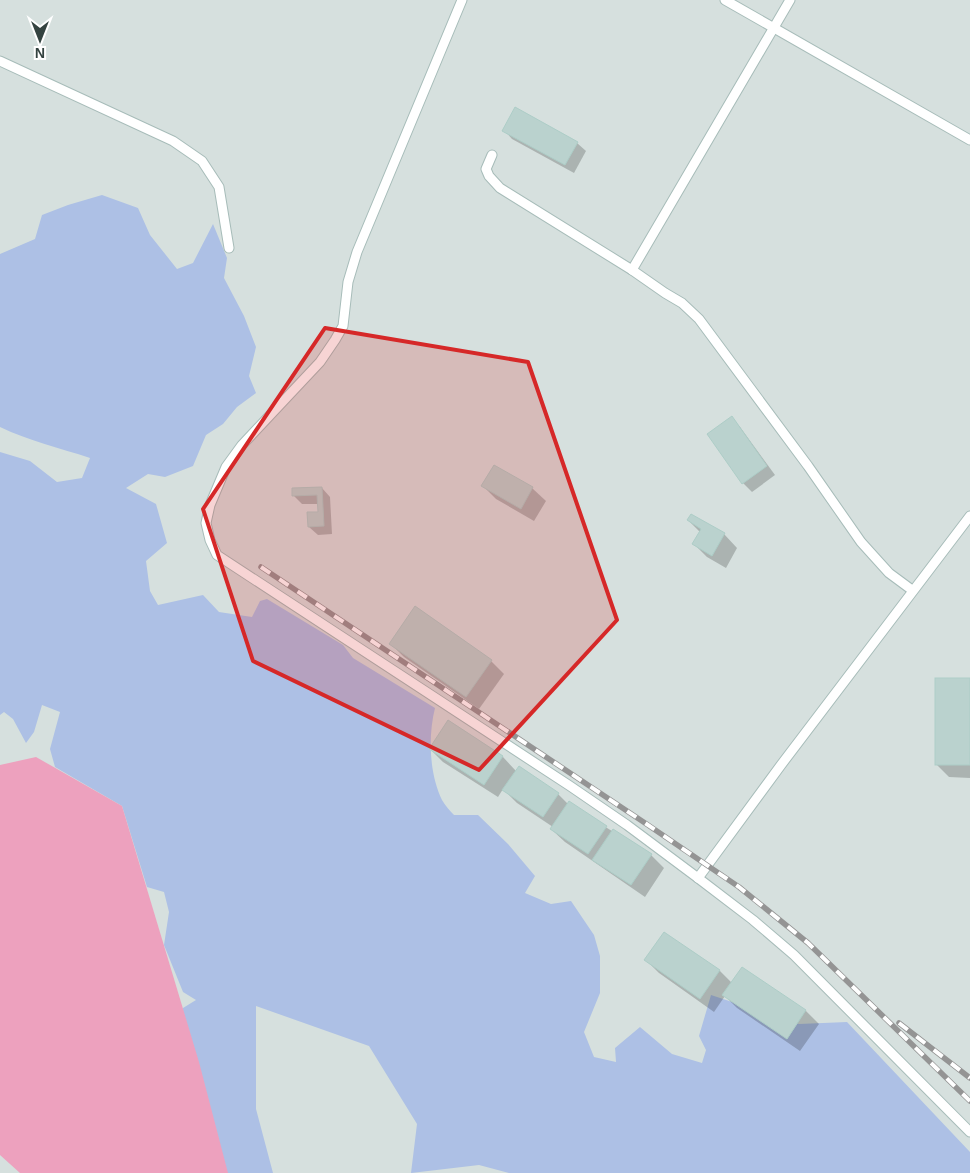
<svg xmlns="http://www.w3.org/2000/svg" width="970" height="1173" font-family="Helvetica,sans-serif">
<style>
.industrial{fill:#d6e0de}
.green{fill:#adc0e5}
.water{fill:#eda1be}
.shadow{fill:#0003}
.building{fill:#bad2ce;stroke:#adcdc7}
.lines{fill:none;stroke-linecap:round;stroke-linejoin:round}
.lane-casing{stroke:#a7bcb9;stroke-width:11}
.lane{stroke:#fff;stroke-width:9}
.rail-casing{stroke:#949494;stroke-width:5.5}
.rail{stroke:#fff;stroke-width:4;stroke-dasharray:11;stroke-linecap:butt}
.marked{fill:#d62828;fill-opacity:0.2;stroke:#d62828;stroke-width:4;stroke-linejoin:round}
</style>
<rect width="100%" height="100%" fill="#e4f1f0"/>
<rect class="industrial" x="0" y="0" width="970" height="1173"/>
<path class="green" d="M102 195 138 208 150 235 177 269 193 263 213 224 227 258 224 278 244 316 256 347 249 376 256 393 237 407 223 424 206 435 193 466 165 477 148 474 126 488 156 504 167 543 146 561 150 591 158 605 203 595 219 612 252 617 260 601 267 599 343 645 353 658 435 708C428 736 429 773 442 800 445 805 450 811 454 815H478L508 844 535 876 525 893 551 904 571 901 594 935 600 956V993L584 1032 594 1057 616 1062 615 1048 640 1027 672 1054 702 1063 706 1050 699 1036 711 995 799 1024 847 1022 970 1152V1173H509L479 1165 411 1173 417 1124 369 1046 256 1006V1109L273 1173H227L186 1083 183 1008 196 1000 183 992 164 945 169 912 164 892 147 887 122 806 55 767 50 749 60 712 42 705 34 732 26 743 13 719 4 712 0 715V452L30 461 57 482 82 478 90 458C60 448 29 441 0 427V254L35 239 42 215 68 205Z"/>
<path class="water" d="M36 757 122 806 199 1062 228 1173H20L0 1155V765Z"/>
<g class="shadow">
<path d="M504 130 577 143 586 151 574 173 512 139Z"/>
<path d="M732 418 740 427 775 475 752 492 743 483 708 434Z"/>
<path d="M494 466 532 488 546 501 534 521 496 499 483 486Z"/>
<path d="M322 488 330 497 332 534 318 535 309 527 319 513V504H302L294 496Z"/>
<path d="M688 520 724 534 737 548 726 568 707 557 694 544 701 533Z"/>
<path d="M390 643 491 661 504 674 479 709 404 657Z"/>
<path d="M970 679V778L949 777 936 764Z"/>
<path d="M448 721 503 757 516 771 558 794 568 804 651 855 664 868 645 897 565 842 551 829 553 827 517 803 503 789 498 797 443 762 430 749Z"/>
<path d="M664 934 720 971 732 983 742 968 806 1011 819 1024 800 1051 737 1008 725 996 714 1012 659 973 646 960Z"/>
</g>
<g class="building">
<path d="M515 107 578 142 565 165 502 131Z"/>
<path d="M732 416 767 466 742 484 707 434Z"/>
<path d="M494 465 533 487 521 509 481 486Z"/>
<path d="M322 487 324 526 308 527 307 512H318L317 495 292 496V488Z"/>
<path d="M691 514 725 533 712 556 692 544 701 529 687 520Z"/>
<path d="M415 606 492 660 466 697 389 644Z"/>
<rect x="935" y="678" width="35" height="87"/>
<path d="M448 720 503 756 484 785 429 749Z"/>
<path d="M519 766 559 793 543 817 502 790Z"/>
<path d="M569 801 607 826 588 854 550 829Z"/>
<path d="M613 829 652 854 631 885 592 860Z"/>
<path d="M664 932 720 970 700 999 644 960Z"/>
<path d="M742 967 806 1010 787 1039 722 995Z"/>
</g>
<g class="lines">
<defs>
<g id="lane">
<path d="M462 0 357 252 348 282 343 326 335 340 320 362 242 445 226 467 210 505 206 523 210 540 217 555 570 786 627 825 698 878 753 920 794 955 970 1132"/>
<path d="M725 0 970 140"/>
<path d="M0 61 173 141 202 161 219 187 229 248"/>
<path d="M492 155 486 169 489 176 500 188 632 270 665 293 682 303 699 319 808 466 861 542 889 573 912 590"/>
<path d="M632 270 790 0"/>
<path d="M698 878 781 765 970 516"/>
</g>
</defs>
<use href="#lane" class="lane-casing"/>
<use href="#lane" class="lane"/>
<defs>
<g id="rail">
<path d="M261 567 645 823 739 887 808 943 970 1101"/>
<path d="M899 1023 970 1078"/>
</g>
</defs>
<use href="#rail" class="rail-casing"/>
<use href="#rail" class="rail"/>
</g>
<path class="marked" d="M325 328 528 362 617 620 479 770 253 661 203 509Z"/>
<g transform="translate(40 40) rotate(180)" stroke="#ffffff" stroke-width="4" paint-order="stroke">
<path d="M0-4L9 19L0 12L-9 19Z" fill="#344340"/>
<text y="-8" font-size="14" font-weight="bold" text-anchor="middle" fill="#344340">N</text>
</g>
</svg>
